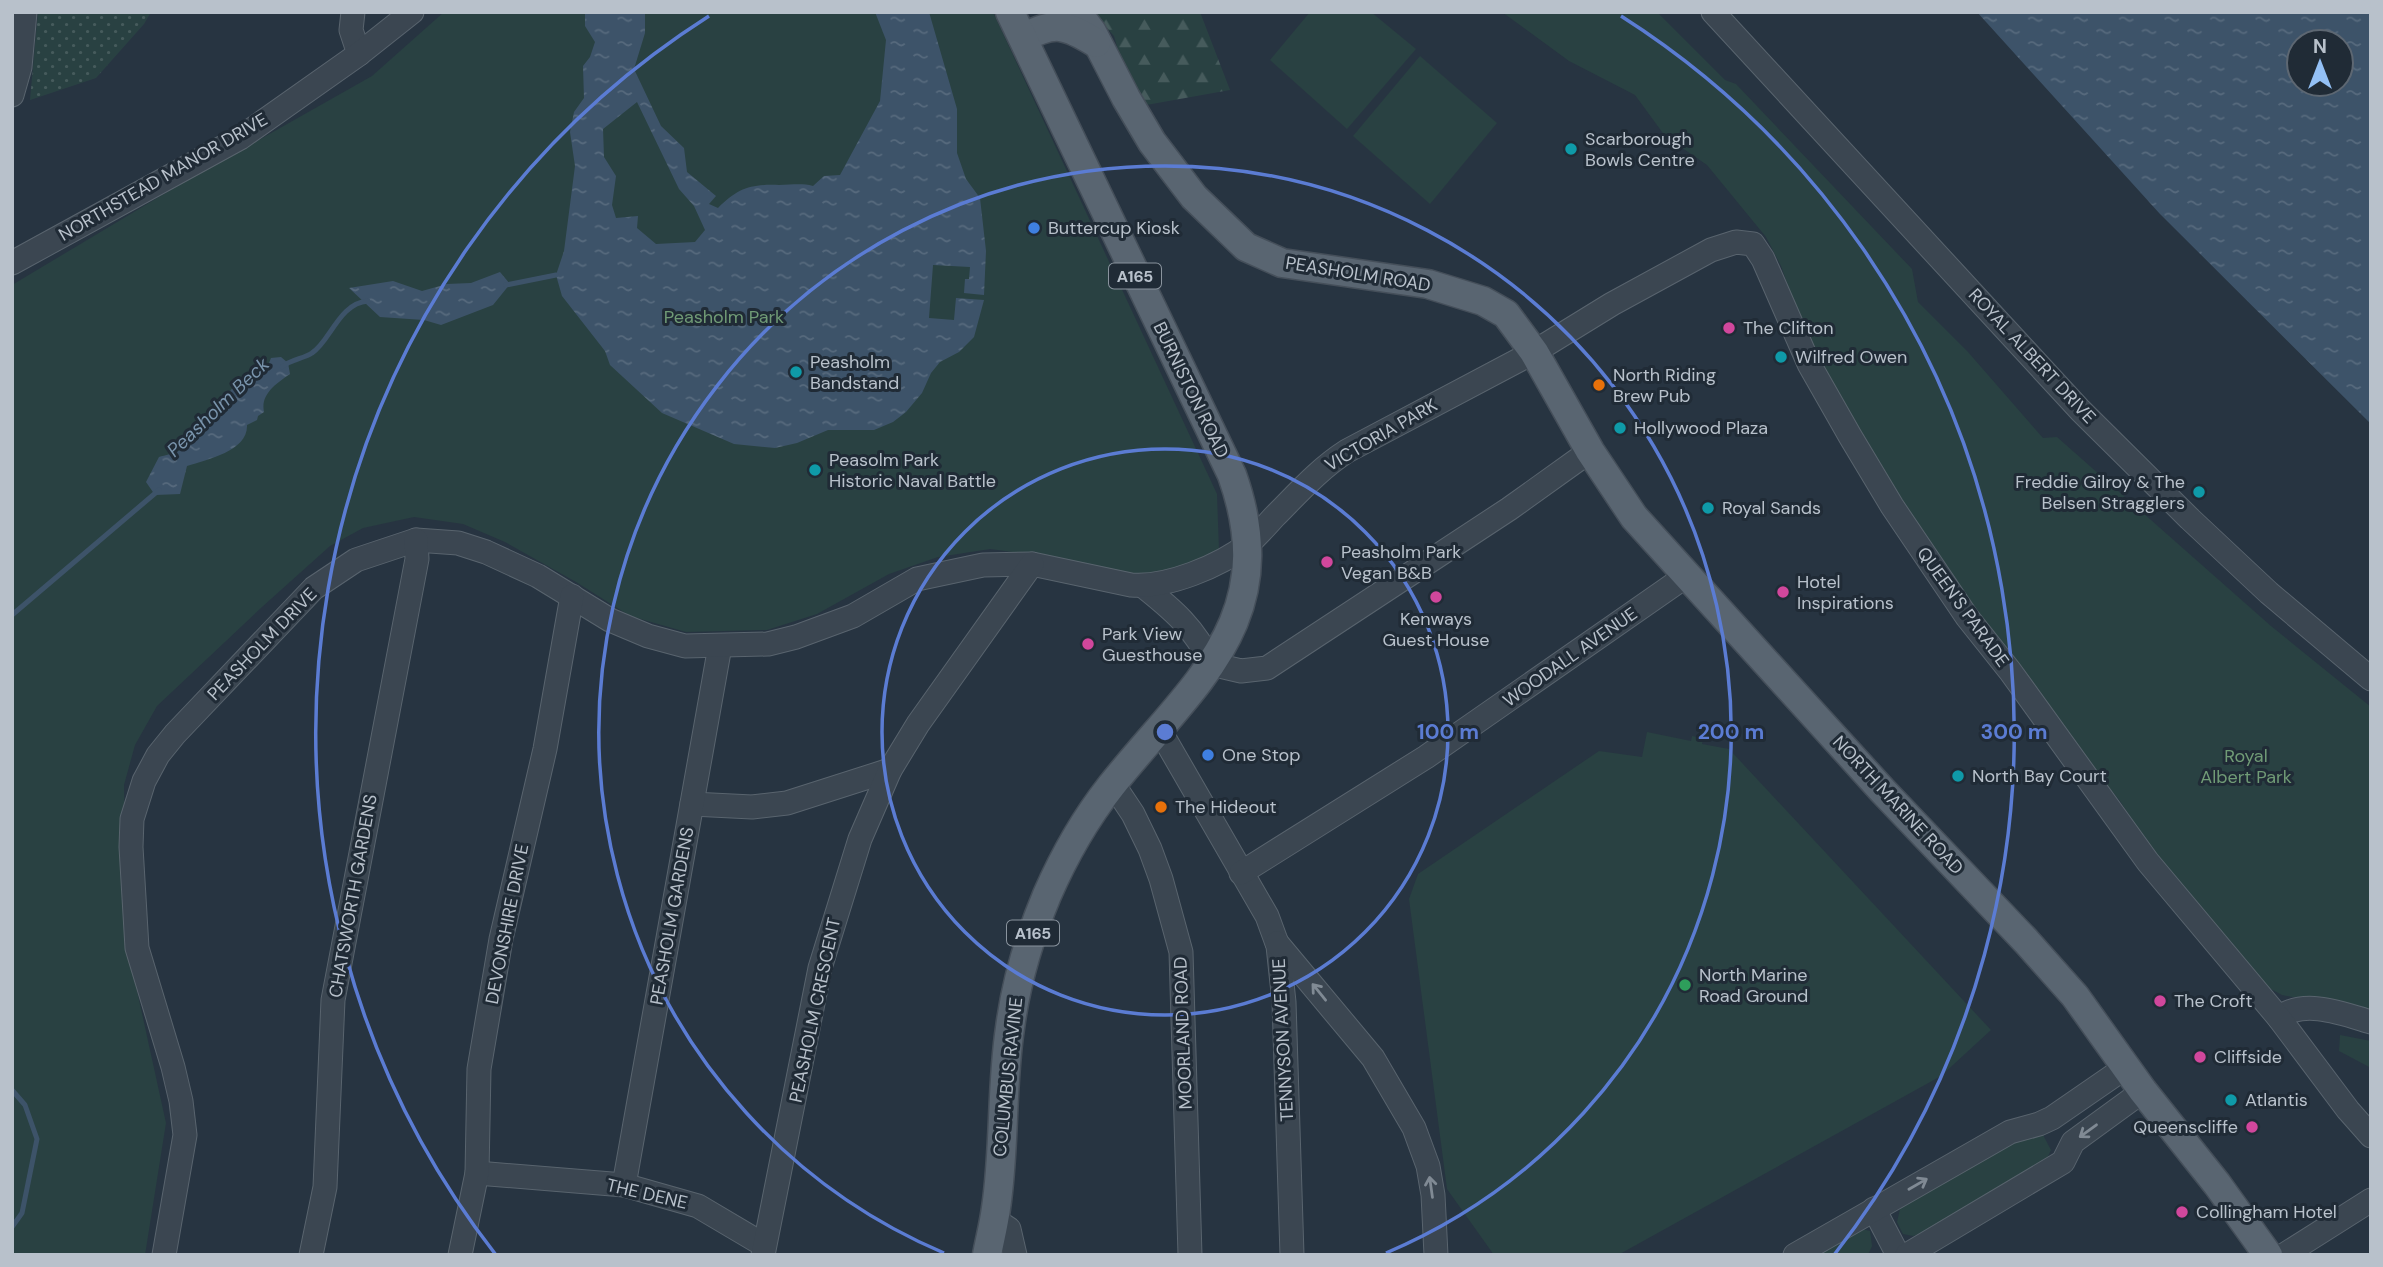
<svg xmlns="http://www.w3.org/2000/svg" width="2383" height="1267" font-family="'DM Sans',sans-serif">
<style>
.grass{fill:url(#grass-dots)}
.forest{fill:url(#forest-firs)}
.green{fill:#294142}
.water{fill:url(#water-ripples);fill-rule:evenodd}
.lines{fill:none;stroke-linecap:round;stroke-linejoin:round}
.stream{stroke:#3d5369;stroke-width:5}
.minor-casing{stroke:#59646e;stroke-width:25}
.major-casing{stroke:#454f5a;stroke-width:31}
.minor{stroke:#3b4651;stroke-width:23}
.major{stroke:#596571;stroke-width:28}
.oneway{stroke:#808a94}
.ring{fill:none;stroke:#5b7cd3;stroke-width:3.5}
.culture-dot{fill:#0f9aa8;stroke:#202b36;stroke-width:2.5}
.shop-dot{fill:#3f7fe0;stroke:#202b36;stroke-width:2.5}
.hotel-dot{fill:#d1479c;stroke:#202b36;stroke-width:2.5}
.food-dot{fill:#e8710a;stroke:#202b36;stroke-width:2.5}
.leisure-dot{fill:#2e9e5b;stroke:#202b36;stroke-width:2.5}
.labels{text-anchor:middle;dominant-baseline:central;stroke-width:6;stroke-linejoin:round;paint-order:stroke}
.shield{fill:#202b36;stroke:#8a949e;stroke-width:2}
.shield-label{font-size:16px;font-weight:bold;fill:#b8c1cb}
.poi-label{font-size:18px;fill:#b8c1cb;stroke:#202b36;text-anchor:start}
.street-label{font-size:18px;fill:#b8c1cb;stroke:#202b36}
.park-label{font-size:18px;fill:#709b76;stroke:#202b36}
.water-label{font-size:19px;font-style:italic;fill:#7994ac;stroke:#202b36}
.centre{fill:#5b7cd3;stroke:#202b36;stroke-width:3.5}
.ring-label{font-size:21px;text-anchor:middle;font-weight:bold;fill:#5b7cd3;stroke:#202b36;stroke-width:6;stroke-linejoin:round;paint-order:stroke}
</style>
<defs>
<pattern id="grass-dots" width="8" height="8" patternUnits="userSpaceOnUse" patternTransform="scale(1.75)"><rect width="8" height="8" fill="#294142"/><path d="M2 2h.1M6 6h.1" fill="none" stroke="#465b5c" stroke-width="1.8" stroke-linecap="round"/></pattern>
<pattern id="forest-firs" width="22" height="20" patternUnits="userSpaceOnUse" patternTransform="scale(1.75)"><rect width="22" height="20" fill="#294142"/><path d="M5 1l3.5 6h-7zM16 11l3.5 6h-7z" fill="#465b5c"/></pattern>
<pattern id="water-ripples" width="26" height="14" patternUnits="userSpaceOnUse" patternTransform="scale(1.75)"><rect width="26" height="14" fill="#3d5369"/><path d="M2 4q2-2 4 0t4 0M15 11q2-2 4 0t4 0" fill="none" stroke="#576a7d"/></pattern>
</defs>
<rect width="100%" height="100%" fill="#273441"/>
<path class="grass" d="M38 12H151L144 24 96 78 30 100Z"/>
<path class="forest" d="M1093 12H1200L1230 90 1135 107 1114 36Z"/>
<g class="green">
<path d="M444 12H993L1217 494 1219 550 1153 579 1065 559 990 549 938 557 889 574 817 614 767 630 686 632 630 616 576 582 505 542 463 524 414 517 363 528 330 546 262 607 157 706 135 745 124 785 127 945 166 1123 145 1255H12V285L179 185 372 76Z"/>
<path d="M1310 12H1371L1416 49 1347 129 1270 60Z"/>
<path d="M1502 12H1657L1725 80 1736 84 1912 269 1918 302 1968 352 2043 438 2057 437 2271 626 2371 707V1013L2282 995 2267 987 2177 889 2120 801 1970 617 1816 363 1781 266 1766 237 1707 165 1665 136 1635 95 1569 61Z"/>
<path d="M1420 56 1497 123 1430 204 1353 136Z"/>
<path d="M1647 732 1691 741 1692 736 1703 738 1702 744 1729 749 1991 1030 1941 1076 1618 1255H1494L1447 1189 1409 899 1418 874 1599 751 1642 757Z"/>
<path d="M2340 1035 2371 1041V1068L2339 1051Z"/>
<path d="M2042 1133 2051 1150 2045 1163 1933 1229 1913 1236 1903 1234 1897 1222 1901 1205 2012 1138Z"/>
<path d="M1858 1228 1870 1231 1872 1246 1868 1255H1809Z"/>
</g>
<g class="water">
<path d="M645 12V33L634 69 661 126 684 148 687 172 716 196 709 204 718 208C738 188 751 184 779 185 792 185 801 183 813 186L824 176 840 175 880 101 886 40 875 12H929L957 109V153L966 179 980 198 986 251 984 295 964 293 965 279H969L970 267 933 265 929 318 954 320 956 298 984 300 974 337 959 352 940 362 931 373 922 393 906 412 893 422 874 430H828L797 443 775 448 734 444 662 413 610 365 605 351 562 296 556 275 564 251 575 166 570 132 574 112 584 98 583 66 590 57 595 42 585 26V13ZM637 102 679 189 694 206 705 230 695 242 656 244 637 228 638 216 616 218 612 205 616 176 604 157 603 129Z"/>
<path d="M1977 12H2371V424L2160 214ZM2299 42H2341V84H2299Z"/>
<path d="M500 272 510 284 493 305 441 325 424 320 380 317 349 288 393 281 422 291 447 284 471 283Z"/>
<path d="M281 357 288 363 290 374C277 383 260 394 264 412L258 416 257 420 247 425C248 451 208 459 187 466L180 494 155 495 146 482 159 457C165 455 174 454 180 450 198 438 219 405 234 386L243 385C247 374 258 367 269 363L271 358Z"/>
</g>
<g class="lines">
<g class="stream">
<path d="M506 285 556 275"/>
<path d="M282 367C291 359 303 359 312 353 330 342 339 303 368 301"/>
<path d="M12 615 159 490"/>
<path d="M12 1090 25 1105 37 1139 22 1213 12 1227"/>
</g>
<defs>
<g id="minor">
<path d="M353 12 351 30 359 54"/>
<path d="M1713 12 2080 410 2190 519 2269 593 2371 679"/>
<path d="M12 95 20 67 25 12"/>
<path d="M12 263 240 138 359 54 412 12"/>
<path d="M1143 586C1172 609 1196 629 1211 664L1241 671 1267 668 1509 509 1590 451"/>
<path d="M1159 729 1267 916 1278 946 1284 1002 1292 1255"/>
<path d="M1113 784 1133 814 1150 849 1161 879 1181 952 1190 1255"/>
<path d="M692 804 752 807 787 803 890 770"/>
<path d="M1241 873 1426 757 1686 576"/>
<path d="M1277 943 1373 1058 1414 1128 1428 1166 1433 1195 1436 1255"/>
<path d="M2279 1018C2303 998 2344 1014 2371 1022"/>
<path d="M477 1173 624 1185 698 1206 764 1245"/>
<path d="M624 1185 720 646"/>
<path d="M1874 1209 1898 1255"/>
<path d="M994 1219 1009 1229 1015 1255"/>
<path d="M164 1255 185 1135 181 1101 173 1067 137 948 131 847 132 819 144 781 158 755 175 734 314 588 356 560 416 540 458 543 486 552 538 576 610 620 648 636 685 646 768 644 796 637 853 616 917 579 983 565 1032 564 1131 585C1167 588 1220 566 1248 544 1257 536 1266 526 1274 517 1298 493 1319 469 1347 451L1534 352 1612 304 1711 250 1736 242 1753 244 1763 259 1809 364 1850 436 1892 506 1967 617 2010 671 2148 862 2279 1018 2348 1110 2371 1136"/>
<path d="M311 1255 325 1187 333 1000 417 559 416 540"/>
<path d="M460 1255 477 1173 479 1069 501 939 545 749 572 596"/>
<path d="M763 1255 820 968 860 839 890 770 918 724 1032 564"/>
<path d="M1795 1255 2010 1132 2039 1124 2052 1118 2126 1067"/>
<path d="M1907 1255 2063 1162 2073 1142 2143 1091"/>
<path d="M2284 1255 2371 1200"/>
</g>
<g id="major">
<path d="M1077 12 1092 32 1126 98 1152 142 1194 197 1246 247 1282 263 1428 284 1483 301 1506 314 1534 352 1590 451 1634 517 1882 790 2026 941 2075 996 2143 1091 2217 1184 2268 1255"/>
<path d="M1023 38C1055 21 1065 24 1096 43"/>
<path d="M987 1255C990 1239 994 1224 996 1208 1005 1148 1001 1087 1010 1028 1016 982 1029 938 1047 895 1064 856 1085 819 1111 786 1192 684 1284 621 1232 475L1010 12"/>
</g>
</defs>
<use href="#minor" class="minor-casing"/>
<use href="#major" class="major-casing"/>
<use href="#minor" class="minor"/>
<use href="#major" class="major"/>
</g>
<defs><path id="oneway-shaft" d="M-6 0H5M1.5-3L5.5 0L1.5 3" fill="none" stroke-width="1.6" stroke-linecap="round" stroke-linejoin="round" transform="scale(1.75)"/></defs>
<g class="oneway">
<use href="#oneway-shaft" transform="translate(1319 992) rotate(-129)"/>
<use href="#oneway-shaft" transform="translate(2088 1131) rotate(144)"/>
<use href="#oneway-shaft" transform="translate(1918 1184) rotate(-30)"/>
<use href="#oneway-shaft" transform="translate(1431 1187) rotate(-98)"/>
</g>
<g class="ring">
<circle cx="1165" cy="732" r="283"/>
<path d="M944 1253A566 566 0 1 1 1386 1253"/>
<path d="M496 1255A849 849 0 0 1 709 16M1621 16A849 849 0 0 1 1834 1255"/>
</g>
<g class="culture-dot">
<circle cx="1571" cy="149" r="7"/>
<circle cx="1781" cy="357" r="7"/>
<circle cx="796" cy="372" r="7"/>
<circle cx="1620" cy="428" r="7"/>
<circle cx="815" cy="470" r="7"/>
<circle cx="2199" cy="492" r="7"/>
<circle cx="1708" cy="508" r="7"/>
<circle cx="1958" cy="776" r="7"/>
<circle cx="2231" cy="1100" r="7"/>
</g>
<g class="shop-dot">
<circle cx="1034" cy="228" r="7"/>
<circle cx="1208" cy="755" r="7"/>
</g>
<g class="hotel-dot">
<circle cx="1729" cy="328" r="7"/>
<circle cx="1327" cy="562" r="7"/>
<circle cx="1783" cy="592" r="7"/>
<circle cx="1436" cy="597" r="7"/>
<circle cx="1088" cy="644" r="7"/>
<circle cx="2160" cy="1001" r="7"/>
<circle cx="2200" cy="1057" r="7"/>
<circle cx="2252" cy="1127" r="7"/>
<circle cx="2182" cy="1212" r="7"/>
</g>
<g class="food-dot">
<circle cx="1599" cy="385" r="7"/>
<circle cx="1161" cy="807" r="7"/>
</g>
<circle class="leisure-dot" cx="1685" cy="985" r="7"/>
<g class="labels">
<g class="shield">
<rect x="1109" y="263.5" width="52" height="25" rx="5"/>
<rect x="1007" y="920.5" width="52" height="25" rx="5"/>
</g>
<g class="shield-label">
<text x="1135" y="276">A165</text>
<text x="1033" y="933">A165</text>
</g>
<g class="poi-label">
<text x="1585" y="139">Scarborough<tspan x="1585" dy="21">Bowls Centre</tspan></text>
<text x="1048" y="228">Buttercup Kiosk</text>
<text x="1743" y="328">The Clifton</text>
<text x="1795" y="357">Wilfred Owen</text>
<text x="810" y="362">Peasholm<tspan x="810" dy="21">Bandstand</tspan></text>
<text x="1613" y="375">North Riding<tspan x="1613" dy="21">Brew Pub</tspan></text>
<text x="1634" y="428">Hollywood Plaza</text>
<text x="829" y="460">Peasolm Park<tspan x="829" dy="21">Historic Naval Battle</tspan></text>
<text x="2185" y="482" text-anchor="end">Freddie Gilroy &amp; The<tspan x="2185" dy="21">Belsen Stragglers</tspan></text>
<text x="1722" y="508">Royal Sands</text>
<text x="1341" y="552">Peasholm Park<tspan x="1341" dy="21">Vegan B&amp;B</tspan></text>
<text x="1797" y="582">Hotel<tspan x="1797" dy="21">Inspirations</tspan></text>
<text x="1436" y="619" text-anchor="middle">Kenways<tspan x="1436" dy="21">Guest House</tspan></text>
<text x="1102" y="634">Park View<tspan x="1102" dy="21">Guesthouse</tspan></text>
<text x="1222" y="755">One Stop</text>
<text x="1972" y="776">North Bay Court</text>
<text x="1175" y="807">The Hideout</text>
<text x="1699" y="975">North Marine<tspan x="1699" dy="21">Road Ground</tspan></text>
<text x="2174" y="1001">The Croft</text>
<text x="2214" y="1057">Cliffside</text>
<text x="2245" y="1100">Atlantis</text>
<text x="2238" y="1127" text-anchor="end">Queenscliffe</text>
<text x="2196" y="1212">Collingham Hotel</text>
</g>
<g class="street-label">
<text transform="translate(163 177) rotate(-30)">NORTHSTEAD MANOR DRIVE</text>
<text transform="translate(1358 274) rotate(9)">PEASHOLM ROAD</text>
<text transform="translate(2032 356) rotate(47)">ROYAL ALBERT DRIVE</text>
<text transform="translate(1191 390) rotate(64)">BURNISTON ROAD</text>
<text transform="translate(1381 435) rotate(-30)">VICTORIA PARK</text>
<text transform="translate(1963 607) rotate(54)">QUEEN'S PARADE</text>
<text transform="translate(262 644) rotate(-46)">PEASHOLM DRIVE</text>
<text transform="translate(1570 657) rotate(-35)">WOODALL AVENUE</text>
<text transform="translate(1898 805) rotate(47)">NORTH MARINE ROAD</text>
<text transform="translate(353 896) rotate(-80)">CHATSWORTH GARDENS</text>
<text transform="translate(672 916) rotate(-80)">PEASHOLM GARDENS</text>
<text transform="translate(507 924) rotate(-79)">DEVONSHIRE DRIVE</text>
<text transform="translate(815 1010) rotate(-78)">PEASHOLM CRESCENT</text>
<text transform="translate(1183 1033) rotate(-92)">MOORLAND ROAD</text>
<text transform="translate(1283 1040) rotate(-93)">TENNYSON AVENUE</text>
<text transform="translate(1008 1077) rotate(-84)">COLUMBUS RAVINE</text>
<text transform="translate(647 1194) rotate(13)">THE DENE</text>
</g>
<g class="park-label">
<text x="724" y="317">Peasholm Park</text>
<text x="2246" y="756">Royal<tspan x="2246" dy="21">Albert Park</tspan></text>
</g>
<g class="water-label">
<text transform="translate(218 407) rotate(-44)">Peasholm Beck</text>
</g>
</g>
<circle cx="1165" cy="732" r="10" class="centre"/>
<g class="ring-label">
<text x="1448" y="739">100 m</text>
<text x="1731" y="739">200 m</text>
<text x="2014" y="739">300 m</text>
</g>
<rect width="2383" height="1267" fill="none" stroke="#b8c1cb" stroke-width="28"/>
<g transform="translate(2320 63)"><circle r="33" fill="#202b36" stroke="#5d6772" stroke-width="2"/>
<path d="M0-5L12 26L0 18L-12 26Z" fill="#93c0f5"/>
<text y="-10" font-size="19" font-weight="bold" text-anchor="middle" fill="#b8c1cb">N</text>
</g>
</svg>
